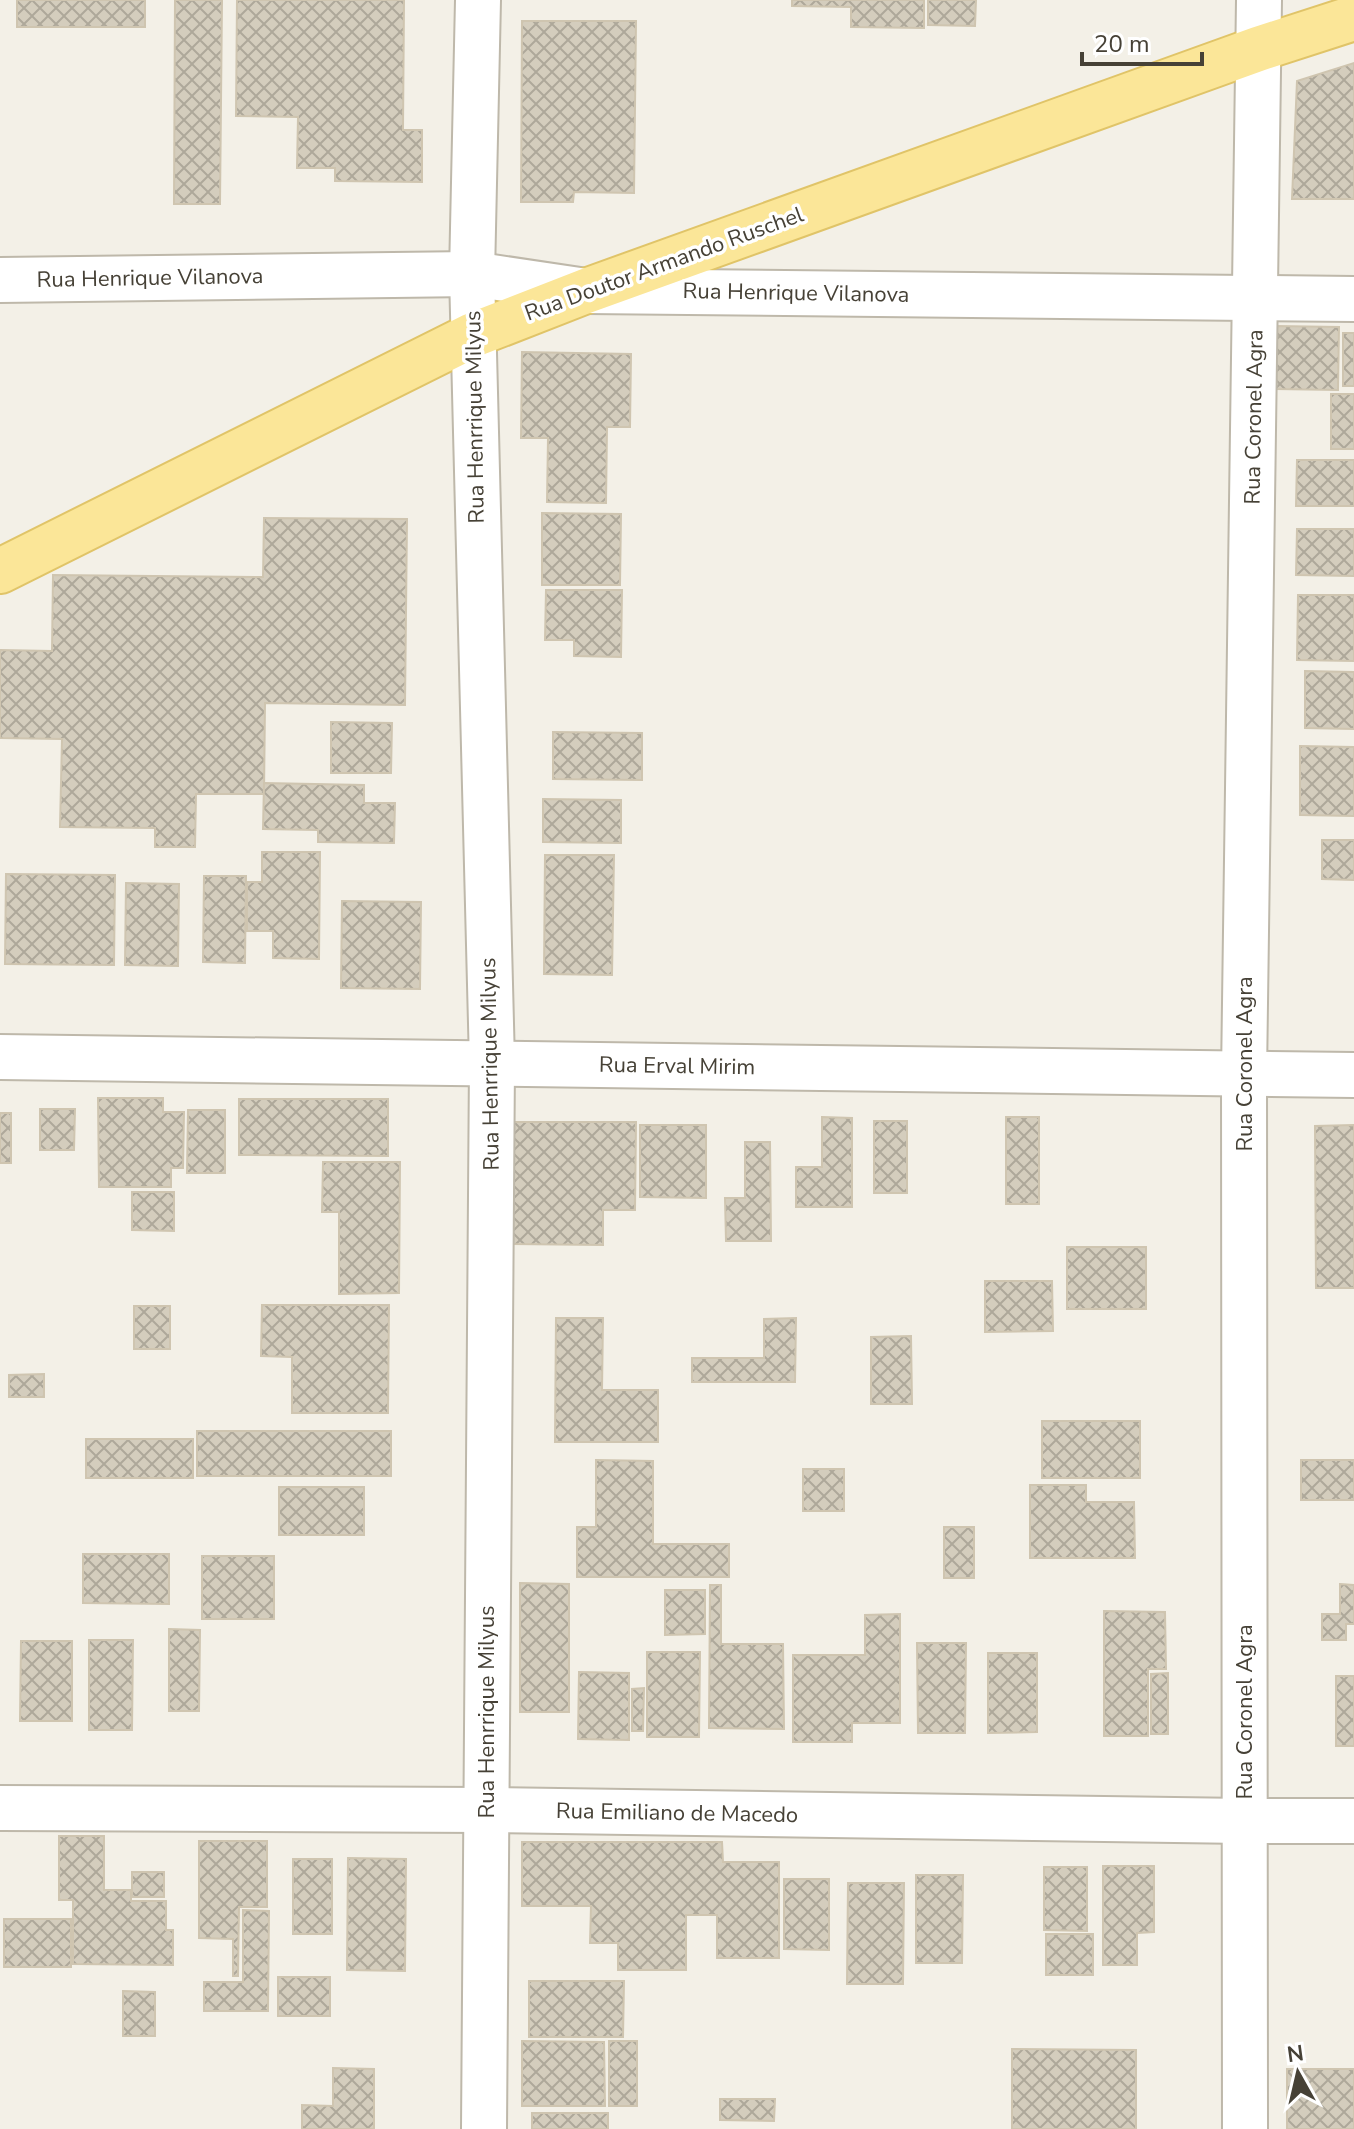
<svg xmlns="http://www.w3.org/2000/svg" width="1354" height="2129" font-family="'Nunito Sans',sans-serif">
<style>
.building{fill:url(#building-cross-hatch);stroke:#cfc5b0;stroke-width:2}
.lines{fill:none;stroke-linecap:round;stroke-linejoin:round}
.minor-casing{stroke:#beb8aa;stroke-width:48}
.major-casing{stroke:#e0c468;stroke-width:48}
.minor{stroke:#fff;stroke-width:44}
.major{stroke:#fbe698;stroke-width:44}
.labels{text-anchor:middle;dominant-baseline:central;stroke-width:7;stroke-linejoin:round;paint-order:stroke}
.street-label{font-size:22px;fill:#464136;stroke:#fff}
</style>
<defs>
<pattern id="building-cross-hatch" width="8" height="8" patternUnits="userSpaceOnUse" patternTransform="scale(2)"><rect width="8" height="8" fill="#d4cdbd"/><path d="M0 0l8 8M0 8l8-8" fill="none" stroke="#aea89a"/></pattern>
</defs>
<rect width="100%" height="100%" fill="#f3f0e7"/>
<g class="building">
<rect x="17" y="0" width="128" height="27"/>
<path d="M175 0H222L220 204H174Z"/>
<path d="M237 0H404L403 130H422V182L335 181V168H297L298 117 236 116Z"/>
<path d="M792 0H924V28L851 27V7L792 6Z"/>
<path d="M928 0H976L975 26 928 25Z"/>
<path d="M522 21H636L634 193 574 192 573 202H521Z"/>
<path d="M1354 63V199H1292L1297 81Z"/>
<path d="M1276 326 1339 327 1338 390 1276 389Z"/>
<rect x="1343" y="333" width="11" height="53"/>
<path d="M522 352 631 354 630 427H607L606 503 547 502 548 438H521Z"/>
<rect x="1331" y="394" width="23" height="55"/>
<path d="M1297 460H1354V506H1296Z"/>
<path d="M542 513 621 514 620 585H542Z"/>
<path d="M264 518 407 519 405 705 265 703 264 794H196L195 847H155V828L60 827 62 739 0 738V650L52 651 53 575 263 577Z"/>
<path d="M1297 529H1354V576L1296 575Z"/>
<path d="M546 590H622L621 657 574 656V640H545Z"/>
<path d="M1298 595H1354V661L1297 660Z"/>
<path d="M1305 671 1354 672V729L1305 728Z"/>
<path d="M331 722 392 723 391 773H331Z"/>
<path d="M553 732 642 733V780L553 779Z"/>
<path d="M1300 746 1354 747V816L1300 815Z"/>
<path d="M264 783 364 785V803H395L394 843 318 842V830L263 829Z"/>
<path d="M543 799 621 800V843L543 842Z"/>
<path d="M1322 840H1354V880L1322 879Z"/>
<path d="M262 852H320L319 959 273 958V931H247V882H262Z"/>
<path d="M545 855H614L612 975 544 974Z"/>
<path d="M6 874 115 875 114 965 5 964Z"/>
<path d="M204 876H246L245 963 203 962Z"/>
<path d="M126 883 179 884 178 966 125 965Z"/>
<path d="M342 901 421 902 420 989 341 988Z"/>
<path d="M98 1098H163V1112H184L183 1168H171V1187H99Z"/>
<path d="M239 1099H388V1156L239 1155Z"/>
<path d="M40 1109H75L74 1150H40Z"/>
<path d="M188 1110H225V1173H187Z"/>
<rect x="0" y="1113" width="11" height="50"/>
<path d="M822 1117 852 1118V1207H796V1167H822Z"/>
<rect x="1006" y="1117" width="33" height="87"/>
<rect x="874" y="1121" width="33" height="72"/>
<path d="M512 1122H636L635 1210H603V1245L512 1244Z"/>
<path d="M640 1125H706V1198L640 1197Z"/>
<path d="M1354 1125V1288H1316L1315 1126Z"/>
<path d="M745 1142H770L771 1241H726L725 1198H745Z"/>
<path d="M323 1162H400L399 1293 339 1294V1212H322Z"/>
<path d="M132 1192H174V1231L132 1230Z"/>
<rect x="1067" y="1247" width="79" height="62"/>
<path d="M985 1281H1052L1053 1331 985 1332Z"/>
<path d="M262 1305H389L388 1413H292V1357L261 1356Z"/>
<rect x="134" y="1306" width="36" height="43"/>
<path d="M556 1318H603L602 1390H658V1442H555Z"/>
<path d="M796 1318 795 1382H692V1358H764V1319Z"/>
<path d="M911 1336 912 1404H871V1337Z"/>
<path d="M44 1374V1397H9V1375Z"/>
<rect x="1042" y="1421" width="98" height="57"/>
<rect x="197" y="1431" width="194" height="45"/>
<rect x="86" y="1439" width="107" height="39"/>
<path d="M596 1460 653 1461V1544H729V1577H577V1527H596Z"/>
<rect x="1301" y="1460" width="53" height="40"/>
<rect x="803" y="1469" width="41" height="42"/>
<path d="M1030 1485H1086V1502H1134L1135 1558H1030Z"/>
<rect x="279" y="1487" width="85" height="48"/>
<rect x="944" y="1527" width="30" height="51"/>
<path d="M83 1554H169V1604L83 1603Z"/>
<rect x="202" y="1556" width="72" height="63"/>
<path d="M520 1583 569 1584V1712H520Z"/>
<path d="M1340 1584 1354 1585V1624H1346V1640H1322V1614H1340Z"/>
<path d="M710 1585H721V1644H783L784 1729 709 1728Z"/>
<path d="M665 1590H705V1634L665 1635Z"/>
<path d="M1104 1611 1165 1612 1166 1669H1148V1736H1104Z"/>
<path d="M900 1614V1723H852V1742H793V1655H865V1615Z"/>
<path d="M169 1629 200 1630 199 1711H169Z"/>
<path d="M89 1640H133L132 1730H89Z"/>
<path d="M21 1641H72V1721H20Z"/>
<path d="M917 1643H966L965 1733H918Z"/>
<path d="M647 1652H700L699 1737H647Z"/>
<path d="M988 1653H1037V1732L988 1733Z"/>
<path d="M579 1672 629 1673V1740L578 1739Z"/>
<path d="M1168 1673V1734H1151V1674Z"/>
<rect x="1336" y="1676" width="18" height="70"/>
<path d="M644 1688 643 1731H632V1689Z"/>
<path d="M59 1836H104V1890H131V1901H166V1930H173V1965L73 1964V1900H59Z"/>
<path d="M199 1841H267V1907H239L238 1976H233V1939L199 1938Z"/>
<path d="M522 1842H722L723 1862H779V1958H717V1915H686V1970H618V1943H590L591 1906H522Z"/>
<path d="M348 1858 406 1859 405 1971 347 1970Z"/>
<rect x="293" y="1859" width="39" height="75"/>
<path d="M1103 1866H1154V1932L1137 1933V1965H1103Z"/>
<path d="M1044 1867H1087V1931L1044 1930Z"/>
<rect x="132" y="1872" width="32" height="25"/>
<path d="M916 1875H963L962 1963H916Z"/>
<path d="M784 1879H829V1950L784 1949Z"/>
<path d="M848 1883H904L903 1984H847Z"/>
<path d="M243 1910 269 1911 268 2011H204V1982H243Z"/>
<rect x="4" y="1919" width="67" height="48"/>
<rect x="1046" y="1934" width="47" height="41"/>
<rect x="278" y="1977" width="52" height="39"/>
<path d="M529 1981H624L623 2037H529Z"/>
<path d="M123 1991 155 1992V2036H123Z"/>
<path d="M522 2041 604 2042 605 2106H522Z"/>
<rect x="609" y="2041" width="28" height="65"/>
<path d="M1012 2049 1136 2050V2129H1012Z"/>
<path d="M333 2068 374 2069V2129H302V2105L333 2106Z"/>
<rect x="1287" y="2069" width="67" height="60"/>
<path d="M720 2099H775L774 2121 720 2120Z"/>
<rect x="532" y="2113" width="76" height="16"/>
</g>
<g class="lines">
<defs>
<g id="minor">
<path d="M478 0 472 274 492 1063 484 2129"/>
<path d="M0 280 472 274 586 291 1354 299"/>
<path d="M0 1057 1354 1075"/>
<path d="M0 1808 486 1810 1245 1821H1354"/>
<path d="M1245 2129 1244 1075 1259 0"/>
</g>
<path id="major" d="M0 571 473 335 586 291 1258 49 1354 18"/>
</defs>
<use href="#minor" class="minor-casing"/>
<use href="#major" class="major-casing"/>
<use href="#minor" class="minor"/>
<use href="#major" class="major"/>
</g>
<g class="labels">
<g class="street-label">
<text transform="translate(664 264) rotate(-20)">Rua Doutor Armando Ruschel</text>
<text transform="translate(150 278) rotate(-1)">Rua Henrique Vilanova</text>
<text transform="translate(796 293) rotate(1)">Rua Henrique Vilanova</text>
<text transform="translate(475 417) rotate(-91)">Rua Henrrique Milyus</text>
<text transform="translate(1254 417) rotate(-89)">Rua Coronel Agra</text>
<text transform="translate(490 1064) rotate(-91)">Rua Henrrique Milyus</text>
<text transform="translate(1245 1064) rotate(-90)">Rua Coronel Agra</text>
<text transform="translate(677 1066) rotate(1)">Rua Erval Mirim</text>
<text transform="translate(487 1712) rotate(-90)">Rua Henrrique Milyus</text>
<text transform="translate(1245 1712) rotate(-90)">Rua Coronel Agra</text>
<text transform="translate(677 1813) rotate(1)">Rua Emiliano de Macedo</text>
</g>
</g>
<g transform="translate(1298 2073) rotate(352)" stroke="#ffffff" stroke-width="6" paint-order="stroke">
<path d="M0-6L14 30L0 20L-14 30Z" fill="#464136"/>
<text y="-12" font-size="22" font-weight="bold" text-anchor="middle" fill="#464136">N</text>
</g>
<path d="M1082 52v12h120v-12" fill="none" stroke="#464136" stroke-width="4"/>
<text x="1094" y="52" font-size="24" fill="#464136" stroke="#ffffff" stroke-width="6" paint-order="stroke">20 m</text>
</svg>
